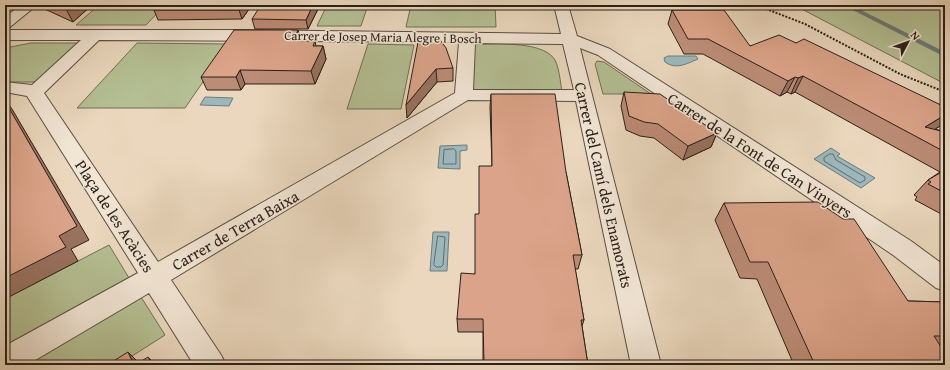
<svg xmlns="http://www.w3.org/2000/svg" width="950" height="370" font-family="'Gentium Book Plus',serif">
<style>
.green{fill:#b4bf93;stroke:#6f7056}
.water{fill:#9cb7bb;stroke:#6e7b7a}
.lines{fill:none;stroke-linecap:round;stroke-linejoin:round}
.shore{stroke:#636c6a;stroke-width:1}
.stream{fill:#6e7b7a;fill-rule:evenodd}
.minor-casing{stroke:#5a4e42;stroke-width:2}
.path{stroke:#2a2019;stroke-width:2;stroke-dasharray:2 1.5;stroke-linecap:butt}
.minor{fill:#f1e5d4;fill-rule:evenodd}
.wall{fill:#bc8c76;stroke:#2a2019}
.shaded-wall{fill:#997260;stroke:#2a2019}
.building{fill:#dba389;stroke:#2a2019}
.labels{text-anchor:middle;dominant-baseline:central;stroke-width:3;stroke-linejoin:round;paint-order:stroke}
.far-street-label{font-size:13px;fill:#2a2019;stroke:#f1e5d4}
.street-label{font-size:16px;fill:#2a2019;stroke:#f1e5d4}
</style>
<rect width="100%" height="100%" fill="#ead7bd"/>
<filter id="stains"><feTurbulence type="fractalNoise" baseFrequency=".005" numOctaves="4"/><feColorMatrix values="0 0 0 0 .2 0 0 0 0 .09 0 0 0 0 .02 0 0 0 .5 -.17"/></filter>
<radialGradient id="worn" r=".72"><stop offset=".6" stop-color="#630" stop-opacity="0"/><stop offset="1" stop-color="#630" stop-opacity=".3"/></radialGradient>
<g class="green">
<path d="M99 5H165L146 25H76Z"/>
<path d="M327 5H368L361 26H317Z"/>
<path d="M411 5H495L496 27H406Z"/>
<path d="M794 5H945V84Z"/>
<path d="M31 43H91L40 82H5V48Z"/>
<path d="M137 43 229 44 185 108H77Z"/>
<path d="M368 44 414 45 401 109H347Z"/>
<path d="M460 45C482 45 542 38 555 60 560 69 561 89 563 100L457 93Z"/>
<path d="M597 61 604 62 651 94H603L595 64Z"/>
<path d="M109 245 129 278 5 347V299Z"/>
<path d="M141 297 165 335 118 365H23Z"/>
</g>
<g class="water">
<path d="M668 56H696L698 59C686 64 676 70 665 62L664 58Z"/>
<path d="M205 97 233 98 229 106 200 105Z"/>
<path d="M467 145V150L460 151V169L438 168 440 146Z"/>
<path d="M831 148 840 154 837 156 875 178 861 188 814 159Z"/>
<path d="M433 232H449L447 271H430Z"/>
</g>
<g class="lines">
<g class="shore">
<path d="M454 149 456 151V164H443L444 150Z"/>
<path d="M830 154H833L836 160 865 177V180L860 183 824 161V158Z"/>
<path d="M438 236 445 237 443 265 441 267H436L434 265Z"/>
</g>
<path class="stream" d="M843 5H851L945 52V57Z"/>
<defs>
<g id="minor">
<path d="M21 5H37L10 27 5 29V17Z"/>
<path d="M554 5H568L577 36 610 49 911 241 945 266V291L936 288 893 255 598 55 580 48 661 365H631L576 101 468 100 171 280 221 355 226 365H194L149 293 27 365H5V346L138 273 27 96 5 92V82L32 85 81 40H5V30H241L561 34ZM99 40 459 42 455 93 158 262 44 93ZM475 43 563 44 574 90H473Z"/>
</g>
</defs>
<use href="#minor" class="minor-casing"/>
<path class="path" d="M756 5 805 24 900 74 945 92"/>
<use href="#minor" class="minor"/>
</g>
<g class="wall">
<path d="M37 5H92L73 22 38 6Z"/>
<path d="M159 5H252L242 19 158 20 154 10Z"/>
<path d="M320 5 308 29H255L252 19Z"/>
<path d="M672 10 750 46 796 43 945 107V120L940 126 935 129 945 132V216L915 200 917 197 914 195 928 180 940 172 795 92 791 94 787 92 780 96 703 54H684L668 24Z"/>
<path d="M419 37 453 68V81L437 82 407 118Z"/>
<path d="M301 41H315L316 46H323L326 59 315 84H245L241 90H207L201 77Z"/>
<path d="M624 92 717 133 711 147 683 160 654 138 640 136 626 130 621 106Z"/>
<path d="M491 94 566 172 582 255 578 269H575L584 320 582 326 588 365H483V332H458L457 319 475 274 492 166 490 107Z"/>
<path d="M724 203 908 301 945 302V365H794L757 279 740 278 715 220Z"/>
</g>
<g class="shaded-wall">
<path d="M71 5H92L73 22 66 9Z"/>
<path d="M242 5H252L242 19 239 10Z"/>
<path d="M313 5H320L308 29 306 20Z"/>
<path d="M298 30 302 43 293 41Z"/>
<path d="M323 46 326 59 315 84 311 71Z"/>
<path d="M436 69 437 82 407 118 406 105Z"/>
<path d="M240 70 245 84 241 90 236 77Z"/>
<path d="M803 76 795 92 791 94 798 78Z"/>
<path d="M795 77 787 92 780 96 788 81Z"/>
<path d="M5 100 12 109 89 240 71 249 78 261 5 299V278L59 236 5 101Z"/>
<path d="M945 115V120L940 126 920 139 925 127Z"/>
<path d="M717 133 711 147 683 160 688 146Z"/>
<path d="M128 352 139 363 134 365Z"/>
<path d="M148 357 156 365H153Z"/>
</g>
<g class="building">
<path d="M56 5H71L66 9Z"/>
<path d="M159 5H242L239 10H154Z"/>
<path d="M261 5H313L306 20 252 19Z"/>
<path d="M672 10H724L750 46 779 35 796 43 804 39 945 107V115L925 127 945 132V152L803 76 798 78 795 77 788 81 708 39H688Z"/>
<path d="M234 30H298L293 41H315L313 46H323L311 71 240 70 236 77H201Z"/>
<path d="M419 37H438L446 48 453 68 436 69 406 105Z"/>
<path d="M624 92 660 94 717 133 688 146 658 124 644 122 629 116Z"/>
<path d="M491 94H555L566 172 582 255H573L584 320H581L588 365H484L483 319H457L461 273 475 274V214H479V166H492Z"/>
<path d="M5 101 77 226 59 236 66 247 5 278Z"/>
<path d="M945 170V193L928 184 931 182 928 180Z"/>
<path d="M818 202 843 219H854L908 301 945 302V336H934L945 353V365H815L768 262H750L724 203Z"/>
<path d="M128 352 134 365H107Z"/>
<path d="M148 357 153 365H135Z"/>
</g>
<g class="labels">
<g class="far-street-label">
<text transform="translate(383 37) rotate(1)">Carrer de Josep Maria Alegre i Bosch</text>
</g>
<g class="street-label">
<text transform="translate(760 155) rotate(33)">Carrer de la Font de Can Vinyers</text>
<text transform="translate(604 185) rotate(77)">Carrer del Camí dels Enamorats</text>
<text transform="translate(115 216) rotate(57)">Plaça de les Acàcies</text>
<text transform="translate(235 230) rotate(-30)">Carrer de Terra Baixa</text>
</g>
</g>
<rect width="950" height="370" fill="none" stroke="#ead7bd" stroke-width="20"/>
<rect x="6" y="6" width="938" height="358" fill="none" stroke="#2a2019" stroke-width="2"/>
<rect x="10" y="10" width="930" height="350" fill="none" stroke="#2a2019"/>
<g transform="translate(908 42) rotate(49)" stroke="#f1e5d4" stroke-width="3" paint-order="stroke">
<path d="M0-3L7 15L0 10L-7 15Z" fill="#2a2019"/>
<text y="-6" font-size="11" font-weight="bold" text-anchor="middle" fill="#2a2019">N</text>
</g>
<rect width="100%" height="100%" filter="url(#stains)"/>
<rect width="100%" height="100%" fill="url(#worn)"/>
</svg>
